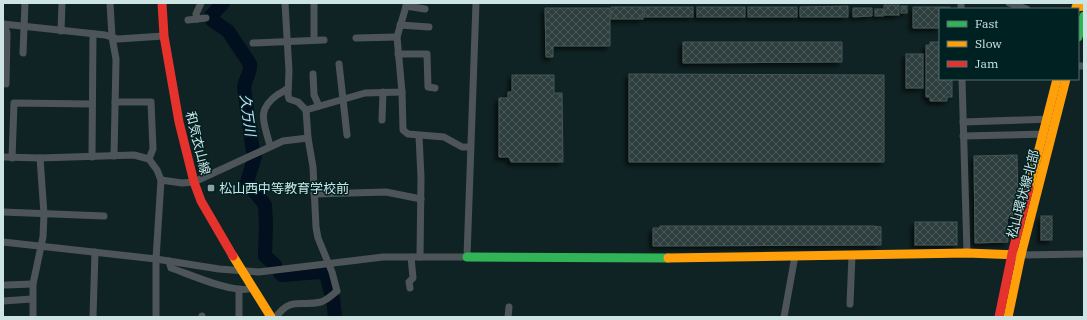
<svg xmlns="http://www.w3.org/2000/svg" width="1087" height="320" font-family="'IBM Plex Serif','Noto Sans JP',serif">
<style>
.lines{fill:none;stroke-linecap:round;stroke-linejoin:round}
.river{stroke:#010f1e;stroke-width:14}
.building{fill:url(#building-cross-hatch);stroke:#455653;filter:url(#shadow)}
.street{stroke:#4d5558;stroke-width:7}
.fast{stroke:#30b455;stroke-width:9}
.slow{stroke:#ff9f0a;stroke-width:9}
.jam{stroke:#e5322d;stroke-width:9}
.poi-dot{fill:#8ba0a1;stroke:#002122;stroke-width:1.5}
.labels{text-anchor:middle;dominant-baseline:central;stroke-width:3;stroke-linejoin:round;paint-order:stroke}
.street-label{font-size:13px;fill:#cde4e4;stroke:#002122}
.poi-label{font-size:13px;fill:#cde4e4;stroke:#002122;text-anchor:start}
.water-label{font-size:14px;font-style:italic;fill:#c8e1fb;stroke:#002122}
</style>
<defs>
<pattern id="building-cross-hatch" width="8" height="8" patternUnits="userSpaceOnUse"><rect width="8" height="8" fill="#2d3e3c"/><path d="M0 0l8 8M0 8l8-8" fill="none" stroke="#4a5a58"/></pattern>
<filter id="shadow"><feDropShadow dx="-3.5" dy="3.5" stdDeviation="2" flood-color="#0009"/></filter>
</defs>
<rect width="100%" height="100%" fill="#102324"/>
<g class="lines">
<g class="river">
<path d="M223 3 211 16 212 20 228 31 250 64C251 73 245 79 244 88L253 151"/>
<path d="M255 156 247 182 265 205 266 223 265 256 275 265"/>
<path d="M280 273 282 275 320 272 326 274 331 293"/>
<path d="M333 298 335 317"/>
</g>
</g>
<g class="building">
<rect x="884" y="5" width="15" height="10"/>
<path d="M848 6V17H800V7Z"/>
<rect x="901" y="6" width="6" height="7"/>
<rect x="611" y="7" width="32" height="12"/>
<rect x="644" y="7" width="49" height="10"/>
<rect x="697" y="7" width="48" height="10"/>
<rect x="748" y="7" width="49" height="10"/>
<path d="M913 7H950V9H940V28H913Z"/>
<path d="M545 8H610V46H553V57H546Z"/>
<path d="M853 8H872V16L853 17Z"/>
<rect x="875" y="9" width="8" height="7"/>
<path d="M683 42H842V62L683 63Z"/>
<path d="M930 42H940V79H952V97H947V101H930V97H926V45H930Z"/>
<rect x="906" y="54" width="17" height="34"/>
<path d="M629 74 884 75V162H629Z"/>
<path d="M512 75H554V93H562L563 162H511L509 157H499V98H508V92H512Z"/>
<path d="M1017 155 1018 205H1012L1013 218H1007L1008 242 975 243 974 156Z"/>
<rect x="1041" y="216" width="11" height="24"/>
<rect x="915" y="222" width="42" height="23"/>
<path d="M660 226H873L881 227V245L653 246V228H660Z"/>
</g>
<g class="lines">
<g class="street">
<path d="M110 3 112 37 116 59 114 156"/>
<path d="M285 3 289 71 288 95 289 99 298 102 306 110"/>
<path d="M961 3V9"/>
<path d="M1009 3 1027 9"/>
<path d="M406 6 425 9"/>
<path d="M197 19 196 14 201 3"/>
<path d="M188 20 206 18"/>
<path d="M3 24 105 35 118 39 164 36"/>
<path d="M4 24 7 33 6 84"/>
<path d="M400 25 429 27"/>
<path d="M61 31 62 3"/>
<path d="M356 38 397 37"/>
<path d="M314 39V3"/>
<path d="M253 43 324 40"/>
<path d="M23 53 25 3"/>
<path d="M398 54H427L428 87 435 88"/>
<path d="M339 64 347 135"/>
<path d="M1078 66H1084"/>
<path d="M313 74 314 95 319 106"/>
<path d="M962 79 967 253"/>
<path d="M402 92 403 130 408 134 444 137 462 147H470"/>
<path d="M115 102H151L153 149 149 159"/>
<path d="M382 120 383 92"/>
<path d="M963 122 1051 119"/>
<path d="M419 136 421 177 420 257"/>
<path d="M963 136 1047 134"/>
<path d="M308 138 306 110 365 93 402 92 397 37 407 3"/>
<path d="M270 146C265 124 255 111 277 95 281 93 284 91 288 88"/>
<path d="M3 157 40 158 134 155 149 159 157 170 161 180 156 259V317"/>
<path d="M92 157 93 34"/>
<path d="M12 158 14 103 92 104"/>
<path d="M161 180 182 183 194 182 283 141 308 138 313 167 316 227 318 238 332 272 337 291C332 295 327 300 321 302 300 307 291 296 276 317"/>
<path d="M314 194 386 192 421 199"/>
<path d="M3 212 104 216"/>
<path d="M3 242 156 259 219 269 259 272 383 257H467L476 3"/>
<path d="M1021 255 1084 254"/>
<path d="M169 261 171 268C189 274 235 295 252 288"/>
<path d="M6 285 33 284"/>
<path d="M410 288 409 282 413 278 411 257"/>
<path d="M239 290V317"/>
<path d="M3 301 32 299"/>
<path d="M850 304 852 255"/>
<path d="M202 316V317"/>
<path d="M33 317V284L43 237 44 214 40 158"/>
<path d="M93 317 95 252"/>
<path d="M508 317 509 307"/>
<path d="M784 317 795 256"/>
</g>
<g class="fast">
<path d="M1078 37 1084 16"/>
<path d="M467 257 668 258"/>
</g>
<g class="slow">
<path d="M1076 7 1084 6"/>
<path d="M1029 188 1057 79"/>
<path d="M233 256 271 317"/>
<path d="M668 258 967 253 1021 255"/>
<path d="M1008 317 1021 255 1066 79"/>
</g>
<g class="jam">
<path d="M162 3 164 36 179 122 194 182 201 201 233 256"/>
<path d="M999 317 1012 254 1029 188"/>
</g>
</g>
<rect class="poi-dot" x="207" y="184" width="8" height="8" rx="2"/>
<g class="labels">
<g class="street-label">
<text transform="translate(198 143) rotate(76)">和気衣山線</text>
<text transform="translate(1023 194) rotate(-75)">松山環状線北部</text>
</g>
<g class="poi-label">
<text x="219" y="188">松山西中等教育学校前</text>
</g>
<g class="water-label">
<text transform="translate(248 115) rotate(82)">久万川</text>
</g>
</g>
<rect width="1087" height="320" fill="none" stroke="#cde4e4" stroke-width="8"/>
<rect x="939" y="8" width="140" height="72" fill="#002122" stroke="#526f70"/>
<rect x="947" y="21" width="20" height="6" fill="#30b455" stroke="#526f70"/>
<text x="975" y="28" font-size="12" fill="#cde4e4">Fast</text>
<rect x="947" y="41" width="20" height="6" fill="#ff9f0a" stroke="#526f70"/>
<text x="975" y="48" font-size="12" fill="#cde4e4">Slow</text>
<rect x="947" y="61" width="20" height="6" fill="#e5322d" stroke="#526f70"/>
<text x="975" y="68" font-size="12" fill="#cde4e4">Jam</text>
</svg>
